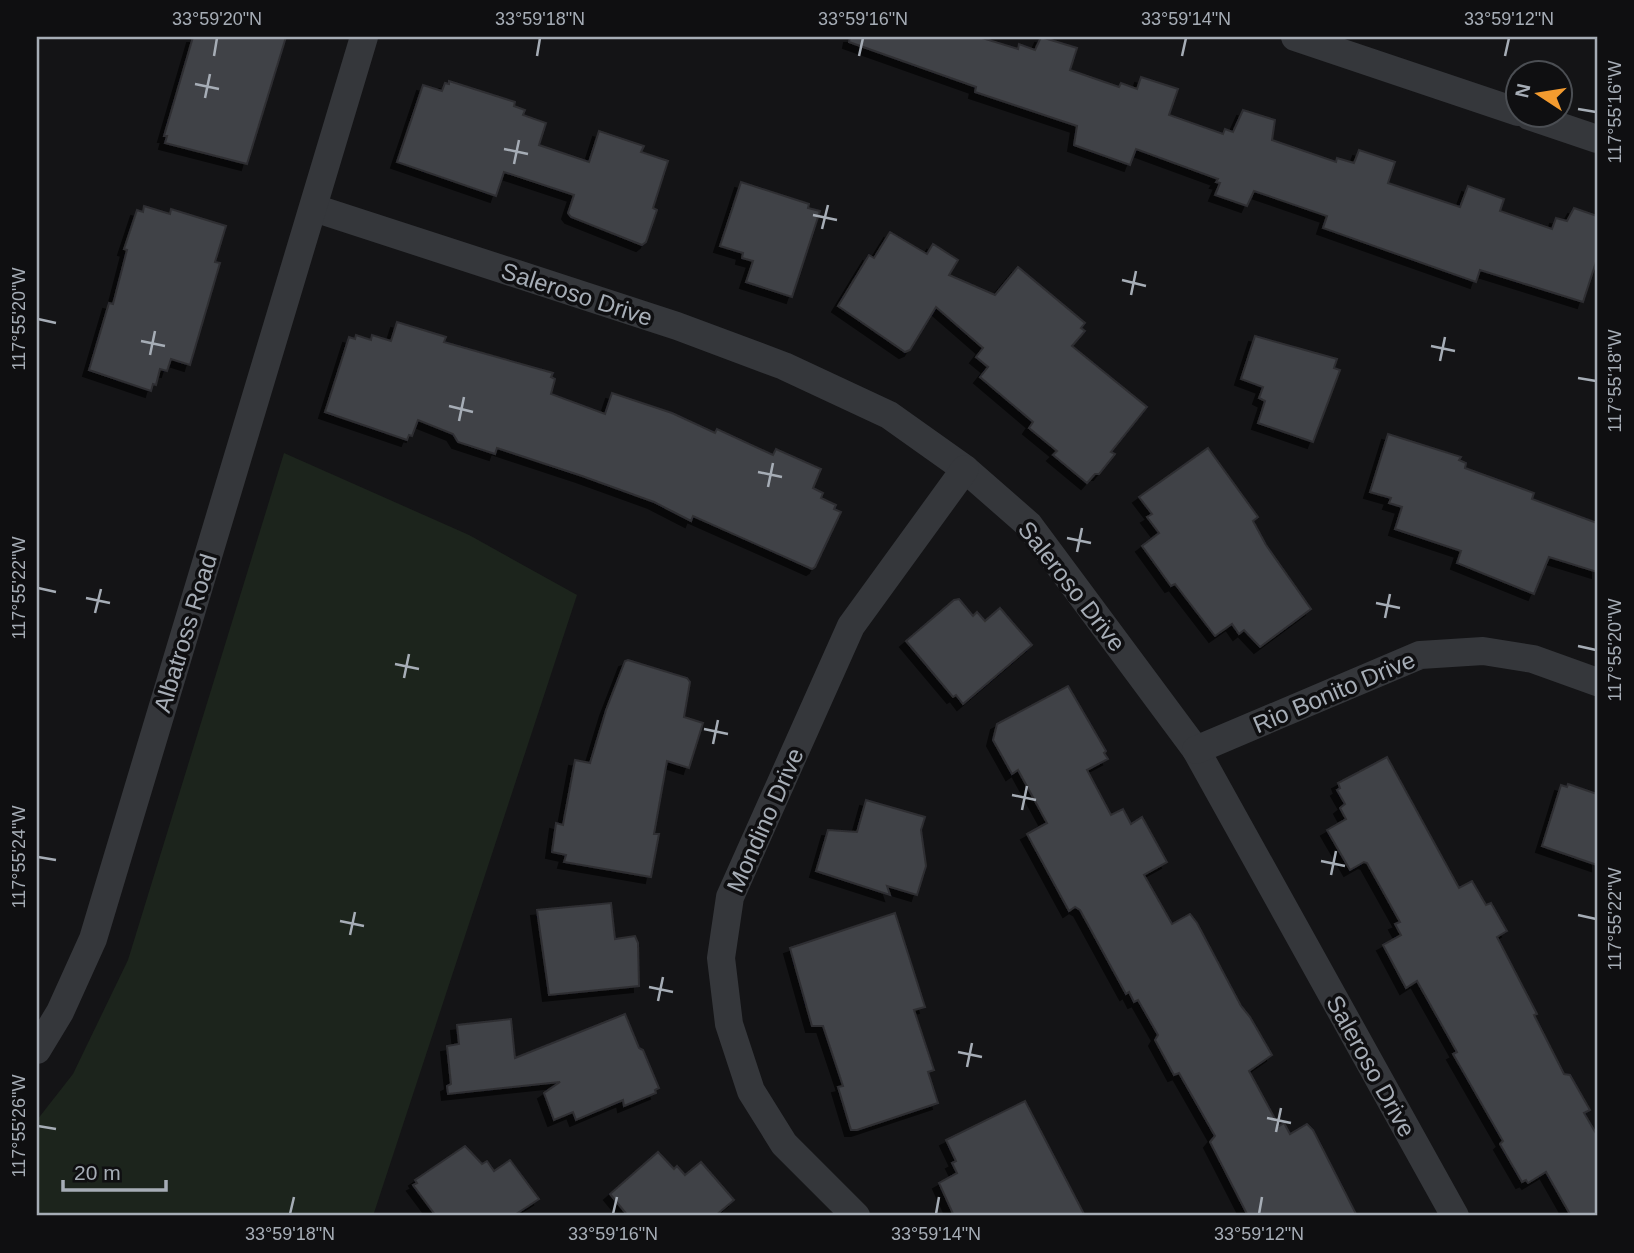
<svg xmlns="http://www.w3.org/2000/svg" width="1634" height="1253" font-family="Arial,sans-serif">
<style>
.green{fill:#1c241c}
.building{fill:#404246;stroke:#2e2e32;stroke-width:2;filter:url(#shadow)}
.lines{fill:none;stroke-linecap:round;stroke-linejoin:round}
.minor{stroke:#35373b;stroke-width:28}
.ticks{fill:none;stroke:#a6adb6;stroke-width:2.5}
.labels{text-anchor:middle;dominant-baseline:central;stroke-width:7;stroke-linejoin:round;paint-order:stroke}
.street-label{font-size:24px;fill:#a6adb6;stroke:#0f0f11}
.neatline{fill:none;stroke:#a6adb6;stroke-width:2.5}
.ticks-label{font-size:18px;text-anchor:middle;fill:#a6adb6}
</style>
<defs>
<filter id="shadow"><feDropShadow dx="-6" dy="6" stdDeviation="0" flood-color="#0009"/></filter>
</defs>
<rect width="100%" height="100%" fill="#141416"/>
<path class="green" d="M284 453 469 535 577 595 373 1216H37V1120L73 1074 128 960Z"/>
<g class="building">
<path d="M193 37H286L247 164 165 143 167 136H164Z"/>
<path d="M850 37H979L1018 49 1019 44 1035 50 1041 37 1077 48 1070 70 1119 87 1121 83 1137 89 1141 77 1178 89 1169 115 1223 134 1225 129 1233 132 1243 110 1275 120 1272 140 1336 162 1337 158 1354 163 1359 150 1395 162 1388 183 1460 207 1468 186 1504 199 1500 211 1552 229 1556 218 1567 221 1574 208 1597 216V259L1583 302 1480 270 1476 282 1323 228 1327 216 1254 191 1247 206 1215 195 1220 183 1216 182 1218 179 1136 149 1130 165 1074 145 1077 126 975 92 976 87 849 42Z"/>
<path d="M449 81 515 102 514 106 525 110 523 115 546 123 539 145 589 162 599 131 644 146 641 152 668 161 653 208 657 210 646 242 642 245 571 217 568 213 574 195 504 172 496 196 397 162 423 85 442 91 445 83 449 84Z"/>
<path d="M741 182 809 204 808 208 820 211 792 297 746 282 753 261 742 258 743 253 720 246Z"/>
<path d="M144 206 170 214 171 209 226 226 215 262 220 263 190 365 171 359 167 371 160 369 156 385 153 384 151 391 89 370 109 303 113 304 127 250 124 249 137 210 143 212Z"/>
<path d="M890 232 927 254 933 244 958 260 949 275 995 295 1018 267 1085 323 1081 328 1085 331 1072 346 1147 407 1111 452 1115 454 1099 474H1095L1087 483 1053 455 1057 451 1029 428 1033 422 980 377 988 367 976 357 983 348 936 307 910 350 905 352 838 306 869 255 874 258Z"/>
<path d="M397 322 446 337 444 342 553 373 551 377 555 379 551 394 605 414 612 393 672 413 715 433 717 429 773 455 776 449 821 469 813 488 823 493 821 498 836 505 834 509 841 512 815 567 812 569 693 516 691 521 654 502 582 476 497 448 495 454 458 442 453 434 418 420 412 436 409 435 407 440 325 412 349 337 355 339 356 335 371 340 372 335 391 341Z"/>
<path d="M1255 336 1337 359 1334 368 1340 370 1313 442 1258 423 1265 401 1259 398 1263 387 1241 379Z"/>
<path d="M1388 434 1461 457 1459 460 1466 463 1465 468 1534 493 1532 499 1597 523V572L1549 557 1534 594 1457 563 1461 551 1395 529 1402 507 1389 503 1391 498 1370 492Z"/>
<path d="M1208 448 1258 517 1253 521 1266 545 1311 609 1260 647 1244 630 1239 634 1232 624 1215 636 1175 584 1171 586 1142 546 1159 533 1147 517 1152 514 1139 497Z"/>
<path d="M959 599 973 616 977 612 985 621 1000 608 1032 645 963 704 956 695 953 697 906 641 954 600Z"/>
<path d="M628 660 687 678 690 682 684 717 703 723 689 768 667 761 654 834H659L651 877 564 862 566 855 552 852 556 823 563 825 575 760 590 763 606 710 625 661Z"/>
<path d="M1068 686 1106 751 1104 753 1108 759 1087 770 1111 815 1123 809 1131 824 1142 817 1167 862 1144 875 1172 924 1190 914 1197 923 1241 1006 1250 1017 1272 1055 1249 1071 1279 1126 1284 1123 1290 1134 1307 1124 1313 1130 1357 1216H1248L1210 1142 1215 1136 1179 1073 1174 1075 1155 1040 1158 1035 1138 1000 1134 1002 1129 992 1126 994 1080 910 1075 907 1069 911 1027 834 1047 823 1018 770 1012 774 993 740 997 724Z"/>
<path d="M1387 757 1459 888 1472 881 1486 905 1491 903 1507 931 1497 937 1537 1014 1534 1015 1564 1074 1570 1075 1590 1110 1584 1113 1597 1135V1216H1571L1546 1172 1528 1183 1526 1180 1522 1182 1500 1144 1503 1141 1453 1054 1457 1052 1417 981 1406 988 1383 945 1401 935 1395 924 1400 922 1367 863 1364 862 1350 870 1327 830 1346 819 1340 808 1345 804 1337 790 1340 788 1338 783Z"/>
<path d="M1568 784 1597 794V865L1542 846 1561 785 1567 787Z"/>
<path d="M866 800 925 817 921 830 926 866 917 895 887 886 890 895 816 871 828 830 857 832Z"/>
<path d="M611 903 615 939 635 936 638 943 639 986 549 995 537 910Z"/>
<path d="M895 913 925 1007 914 1010 934 1070 928 1072 938 1103 857 1130H851L838 1087 843 1086 823 1026H812L790 948Z"/>
<path d="M625 1014 639 1048 643 1050 659 1088 655 1090 656 1093 624 1106 623 1100 576 1120 573 1112 554 1120 544 1093 560 1082 448 1094 447 1086 451 1084 447 1046 459 1044 457 1025 511 1019 515 1058Z"/>
<path d="M1025 1101 1085 1216H954L939 1183 957 1173 952 1163 956 1161 946 1140Z"/>
<path d="M465 1146 482 1164 487 1161 494 1171 510 1160 539 1199 513 1216H436L413 1185 417 1183 415 1180Z"/>
<path d="M658 1152 674 1169 677 1166 685 1175 701 1162 734 1200 715 1216H628L610 1194Z"/>
</g>
<g class="lines">
<g class="minor">
<path d="M1295 37 1518 112"/>
<path d="M1529 116 1597 139"/>
<path d="M314 208 677 326 784 366 889 415 965 469 1029 525 1196 750 1455 1216"/>
<path d="M1196 750 1420 655 1483 651 1533 659 1597 682"/>
<path d="M37 1050 60 1012 93 939 364 37"/>
<path d="M856 1216 784 1144 751 1091 729 1024 721 958 730 897 851 626 965 469"/>
</g>
</g>
<path class="ticks" d="M214 56 217 38M537 56 540 38M859 56 863 38M1182 56 1186 38M1505 56 1509 38M195 84 219 89M205 98 210 74M1578 109 1596 112M504 149 528 154M514 164 519 140M813 215 837 220M822 229 828 205M1122 280 1146 286M1131 295 1136 271M38 319 56 323M141 341 165 346M1431 346 1455 351M150 355 155 331M1440 361 1445 337M1578 378 1596 381M449 406 473 412M459 421 464 397M758 472 782 477M768 487 773 463M1067 538 1091 543M1077 552 1082 528M38 588 56 592M86 598 110 603M1376 603 1400 608M95 613 101 589M1385 618 1390 594M1578 646 1596 650M395 664 419 669M404 678 409 654M704 729 728 734M713 744 718 720M1012 795 1036 800M1022 810 1027 786M38 857 56 860M1321 861 1345 866M1331 875 1336 851M1578 915 1596 919M340 921 364 926M350 935 355 912M649 987 673 992M658 1001 663 977M958 1052 982 1057M967 1067 972 1043M1267 1118 1291 1123M38 1126 56 1129M1276 1132 1281 1108M290 1214 294 1197M613 1214 617 1197M936 1214 939 1197M1259 1214 1262 1197"/>
<g class="labels">
<g class="street-label">
<text transform="translate(577 294) rotate(18)">Saleroso Drive</text>
<text transform="translate(1072 586) rotate(52)">Saleroso Drive</text>
<text transform="translate(185 633) rotate(-73)">Albatross Road</text>
<text transform="translate(1334 692) rotate(-23)">Rio Bonito Drive</text>
<text transform="translate(765 820) rotate(-66)">Mondino Drive</text>
<text transform="translate(1371 1066) rotate(61)">Saleroso Drive</text>
</g>
</g>
<rect width="1634" height="1253" fill="none" stroke="#0f0f11" stroke-width="77"/>
<g transform="translate(1539 94) rotate(282)"><circle r="33" fill="#0f0f11" stroke="#4b4e53" stroke-width="2"/>
<path d="M0-5L12 26L0 18L-12 26Z" fill="#f39b2f"/>
<text y="-10" font-size="19" font-weight="bold" text-anchor="middle" fill="#a6adb6">N</text>
</g>
<path d="M63 1180v10h103v-10" fill="none" stroke="#a6adb6" stroke-width="3.5"/>
<text x="74" y="1180" font-size="21" fill="#a6adb6" stroke="#0f0f11" stroke-width="5" paint-order="stroke">20 m</text>
<rect x="38" y="38" width="1558" height="1176" class="neatline"/>
<g class="ticks-label">
<text x="217" y="25">33°59'20"N</text>
<text x="540" y="25">33°59'18"N</text>
<text x="863" y="25">33°59'16"N</text>
<text x="1186" y="25">33°59'14"N</text>
<text x="1509" y="25">33°59'12"N</text>
<text transform="translate(1615 112) rotate(-90)" y="6">117°55'16"W</text>
<text transform="translate(19 319) rotate(-90)" y="6">117°55'20"W</text>
<text transform="translate(1615 381) rotate(-90)" y="6">117°55'18"W</text>
<text transform="translate(19 588) rotate(-90)" y="6">117°55'22"W</text>
<text transform="translate(1615 650) rotate(-90)" y="6">117°55'20"W</text>
<text transform="translate(19 857) rotate(-90)" y="6">117°55'24"W</text>
<text transform="translate(1615 919) rotate(-90)" y="6">117°55'22"W</text>
<text transform="translate(19 1126) rotate(-90)" y="6">117°55'26"W</text>
<text x="290" y="1240">33°59'18"N</text>
<text x="613" y="1240">33°59'16"N</text>
<text x="936" y="1240">33°59'14"N</text>
<text x="1259" y="1240">33°59'12"N</text>
</g>
</svg>
